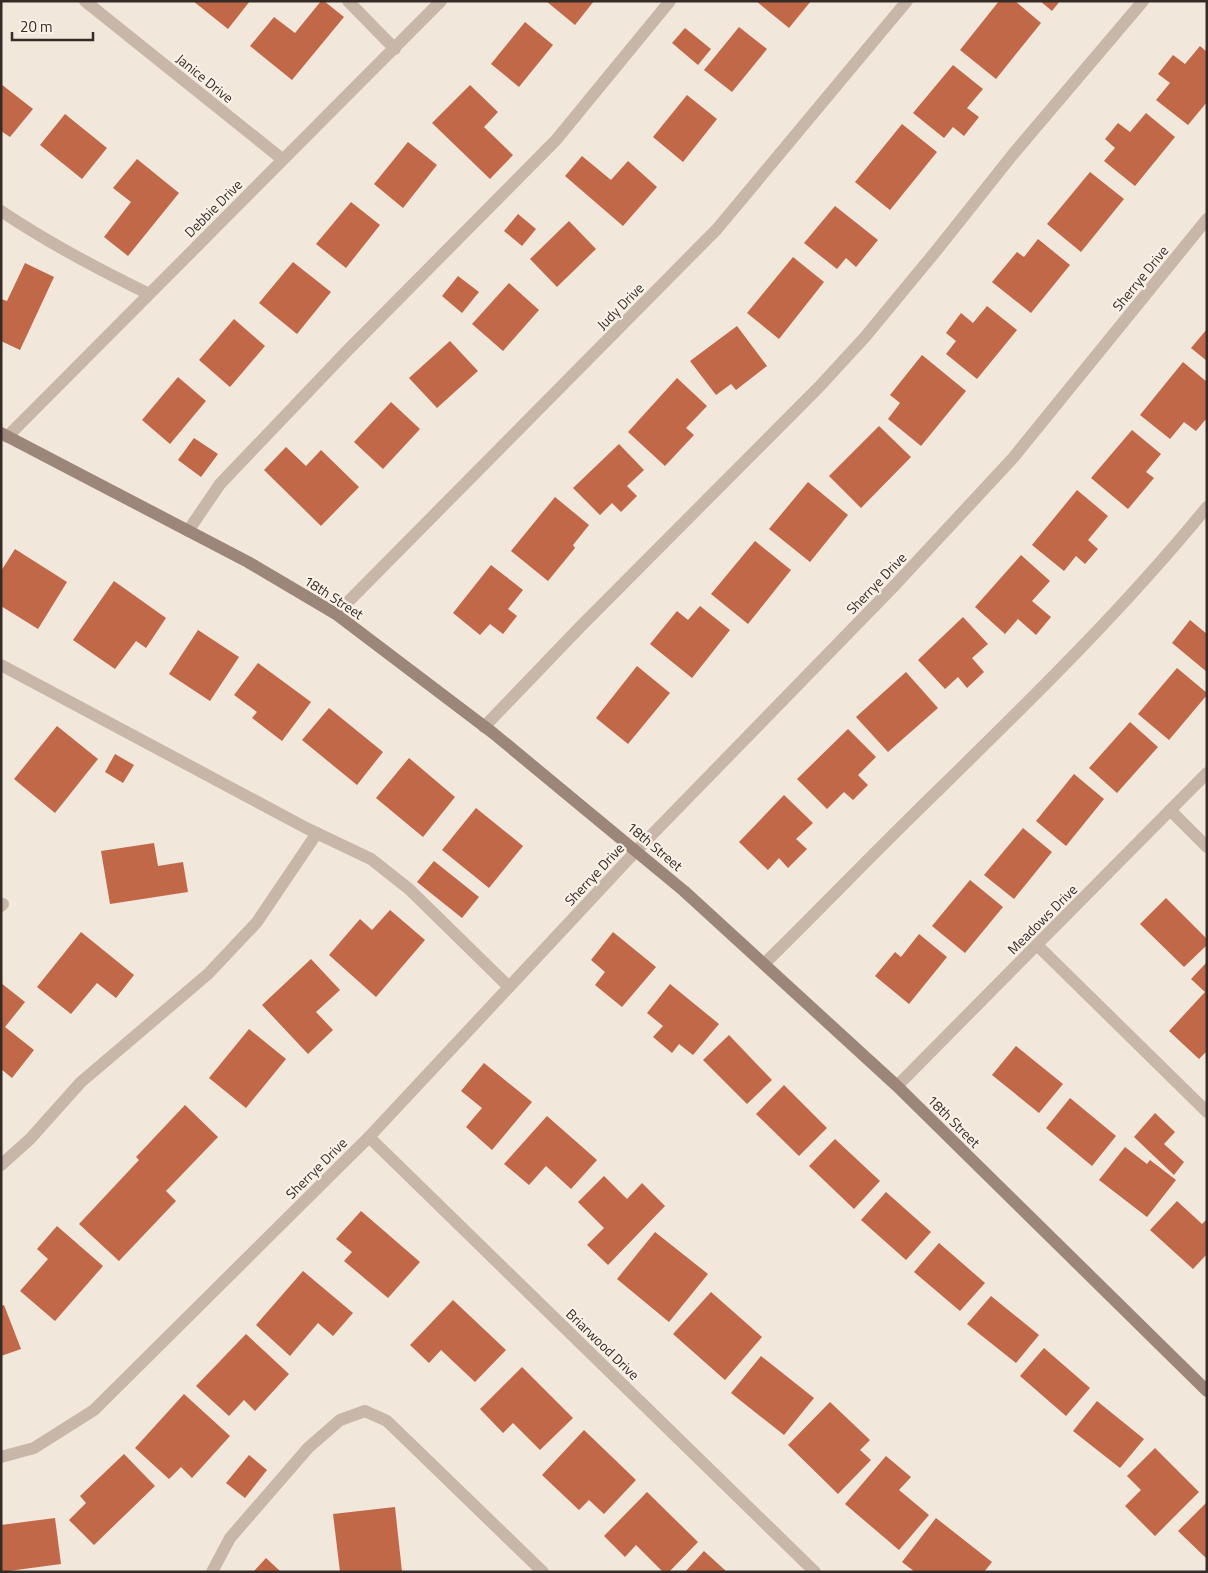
<svg xmlns="http://www.w3.org/2000/svg" width="1208" height="1573" font-family="'Titillium Web',sans-serif">
<style>
.building{fill:#c16849}
.lines{fill:none;stroke-linecap:round;stroke-linejoin:round}
.lane{stroke:#c8b7a8;stroke-width:12}
.street{stroke:#c8b7a8;stroke-width:12}
.secondary{stroke:#9c8679;stroke-width:12}
.labels{text-anchor:middle;dominant-baseline:central;stroke-width:4.5;stroke-linejoin:round;paint-order:stroke}
.street-label{font-size:14px;fill:#352c28;stroke:#f9f1e7}
</style>
<rect width="100%" height="100%" fill="#f1e7db"/>
<g class="building">
<path d="M193 1H250L228 29Z"/>
<path d="M321 1H324L344 17 292 80 250 46 274 17 295 33Z"/>
<path d="M546 1H594L575 25Z"/>
<path d="M756 1H811L789 28Z"/>
<path d="M999 1H1015L1041 23 996 79 960 50Z"/>
<path d="M1040 1H1060L1052 11Z"/>
<path d="M525 22 553 45 519 87 491 64Z"/>
<path d="M739 27 767 49 732 92 704 70Z"/>
<path d="M685 28 711 49 698 65 672 43Z"/>
<path d="M1200 46 1207 52V102L1188 125 1156 100 1170 83 1158 74 1173 55 1185 64Z"/>
<path d="M953 65 983 89 967 108 979 117 964 136 953 127 944 138 913 113Z"/>
<path d="M1 84 33 109 10 137 1 131Z"/>
<path d="M470 85 498 112 484 127 513 155 490 179 432 123Z"/>
<path d="M687 95 717 119 683 162 653 137Z"/>
<path d="M1146 113 1175 137 1135 186 1104 161 1115 148 1105 139 1118 123 1130 132Z"/>
<path d="M65 114 107 148 82 179 40 145Z"/>
<path d="M902 124 937 152 890 210 855 182Z"/>
<path d="M408 142 437 165 403 208 374 184Z"/>
<path d="M582 156 611 180 628 161 657 187 623 226 565 176Z"/>
<path d="M137 159 179 193 128 256 104 237 131 202 113 188Z"/>
<path d="M1090 172 1124 199 1081 252 1047 224Z"/>
<path d="M351 202 380 225 346 268 316 244Z"/>
<path d="M835 206 878 240 856 267 846 258 837 269 804 243Z"/>
<path d="M518 214 536 229 522 246 504 231Z"/>
<path d="M569 221 596 249 557 287 530 259Z"/>
<path d="M1038 239 1070 265 1031 313 992 282 1017 252 1024 257Z"/>
<path d="M793 257 824 282 779 339 747 313Z"/>
<path d="M293 262 331 292 297 334 259 303Z"/>
<path d="M25 263 54 277 20 350 1 341V299L7 301Z"/>
<path d="M458 276 479 292 462 313 442 296Z"/>
<path d="M509 283 539 310 503 351 472 324Z"/>
<path d="M987 306 1017 330 977 379 946 354 956 341 946 333 961 313 973 323Z"/>
<path d="M234 319 265 346 230 387 199 360Z"/>
<path d="M737 326 767 366 736 390 731 384 716 395 690 361Z"/>
<path d="M1207 329V361L1191 348Z"/>
<path d="M450 341 478 371 437 408 409 378Z"/>
<path d="M922 355 966 391 921 446 888 419 900 403 890 395Z"/>
<path d="M1183 362 1207 382V418L1196 431 1184 422 1170 439 1140 415Z"/>
<path d="M178 377 206 401 170 444 142 420Z"/>
<path d="M677 378 707 406 686 428 694 435 665 466 628 432Z"/>
<path d="M391 402 420 429 383 469 354 442Z"/>
<path d="M879 426 911 457 861 508 829 476Z"/>
<path d="M1132 430 1161 454 1146 472 1154 478 1128 509 1091 478Z"/>
<path d="M194 438 218 454 201 477 178 460Z"/>
<path d="M619 444 644 470 627 486 637 496 621 512 612 503 600 515 573 488Z"/>
<path d="M286 447 306 466 321 450 359 487 321 526 264 470Z"/>
<path d="M808 482 848 515 810 562 769 529Z"/>
<path d="M1077 490 1108 516 1088 540 1098 549 1085 564 1076 556 1064 571 1032 545Z"/>
<path d="M555 497 589 525 573 545 575 548 548 581 511 551Z"/>
<path d="M755 541 791 570 748 624 711 594Z"/>
<path d="M15 549 67 582 38 629 1 606V571Z"/>
<path d="M1021 555 1050 581 1032 601 1051 617 1036 635 1018 619 1005 634 975 607Z"/>
<path d="M491 565 523 590 508 609 517 616 503 634 490 624 480 635 453 613Z"/>
<path d="M114 581 166 618 146 648 136 641 115 669 73 640Z"/>
<path d="M700 606 730 630 692 678 650 644 677 611 688 620Z"/>
<path d="M963 617 988 644 972 658 984 672 967 688 958 677 945 689 918 660Z"/>
<path d="M1190 620 1207 634V672L1172 643Z"/>
<path d="M198 630 239 657 210 701 169 674Z"/>
<path d="M258 663 311 702 282 741 252 718 257 712 234 695Z"/>
<path d="M637 666 670 693 628 744 596 718Z"/>
<path d="M1177 668 1207 693V695L1169 740 1138 714Z"/>
<path d="M906 672 938 708 888 752 856 717Z"/>
<path d="M329 708 383 752 357 785 302 740Z"/>
<path d="M1130 722 1158 747 1117 793 1089 768Z"/>
<path d="M57 726 98 759 55 813 14 779Z"/>
<path d="M848 729 876 757 858 775 868 785 853 800 844 792 827 809 797 779Z"/>
<path d="M115 754 134 765 123 783 105 772Z"/>
<path d="M409 758 455 797 423 837 376 798Z"/>
<path d="M1074 774 1104 799 1066 846 1036 821Z"/>
<path d="M784 795 813 823 796 839 807 849 788 868 779 858 768 870 739 842Z"/>
<path d="M476 808 523 846 489 888 442 850Z"/>
<path d="M1023 828 1052 852 1014 899 984 875Z"/>
<path d="M154 843 158 866 183 862 188 892 110 904 101 851Z"/>
<path d="M434 861 479 897 462 918 417 882Z"/>
<path d="M970 880 1003 907 965 953 932 926Z"/>
<path d="M1166 898 1207 939V945L1184 967 1140 924Z"/>
<path d="M390 910 425 940 376 997 329 955 360 919 372 930Z"/>
<path d="M81 932 134 975 116 998 97 983 71 1014 37 987Z"/>
<path d="M613 932 656 967 622 1007 595 985 605 972 591 960Z"/>
<path d="M919 934 947 957 909 1004 875 976 895 952 901 957Z"/>
<path d="M311 959 340 990 316 1012 333 1030 308 1054 262 1005Z"/>
<path d="M1207 962V1051L1199 1059 1169 1031 1205 992 1191 979Z"/>
<path d="M1 983 25 1002 5 1027 34 1050 12 1078 1 1069Z"/>
<path d="M670 984 719 1024 693 1055 679 1044 672 1053 653 1037 663 1026 647 1013Z"/>
<path d="M249 1029 286 1059 246 1108 209 1078Z"/>
<path d="M729 1035 772 1080 747 1104 703 1060Z"/>
<path d="M1016 1046 1063 1084 1039 1113 992 1075Z"/>
<path d="M484 1063 532 1102 492 1150 466 1127 482 1108 461 1091Z"/>
<path d="M784 1085 827 1128 799 1156 756 1114Z"/>
<path d="M1070 1098 1116 1136 1092 1166 1046 1128Z"/>
<path d="M185 1105 218 1137 166 1191 176 1201 119 1261 79 1224 139 1160 136 1157Z"/>
<path d="M1155 1113 1175 1132 1164 1144 1184 1162 1174 1175 1134 1137Z"/>
<path d="M547 1116 597 1160 571 1189 546 1166 529 1185 504 1164Z"/>
<path d="M835 1139 880 1181 854 1209 809 1166Z"/>
<path d="M1125 1147 1147 1164 1150 1160 1176 1180 1147 1217 1099 1180Z"/>
<path d="M604 1176 627 1199 642 1183 665 1206 608 1265 587 1245 604 1228 578 1202Z"/>
<path d="M886 1192 931 1232 906 1260 861 1220Z"/>
<path d="M1177 1201 1202 1224 1207 1219V1254L1193 1269 1150 1230Z"/>
<path d="M361 1211 420 1262 388 1298 344 1261 352 1252 336 1239Z"/>
<path d="M57 1226 103 1266 55 1321 20 1291 48 1259 37 1249Z"/>
<path d="M655 1232 708 1274 669 1322 617 1279Z"/>
<path d="M939 1243 985 1283 960 1311 914 1272Z"/>
<path d="M303 1271 353 1313 333 1336 318 1323 290 1356 256 1325Z"/>
<path d="M711 1292 762 1337 725 1380 673 1334Z"/>
<path d="M991 1296 1039 1335 1016 1363 967 1324Z"/>
<path d="M453 1300 506 1350 475 1382 441 1350 429 1363 410 1345Z"/>
<path d="M4 1305 21 1349 1 1356V1306Z"/>
<path d="M246 1334 289 1374 255 1411 244 1400 229 1416 196 1386Z"/>
<path d="M1044 1348 1090 1388 1066 1416 1020 1376Z"/>
<path d="M761 1356 814 1398 784 1435 731 1393Z"/>
<path d="M522 1367 573 1418 540 1450 513 1423 503 1433 480 1409Z"/>
<path d="M184 1394 230 1436 192 1478 181 1467 169 1479 135 1448Z"/>
<path d="M1097 1401 1144 1439 1120 1468 1073 1431Z"/>
<path d="M830 1402 870 1440 860 1450 871 1460 838 1494 788 1445Z"/>
<path d="M584 1430 636 1480 604 1514 589 1500 579 1510 542 1475Z"/>
<path d="M1155 1448 1199 1492 1155 1536 1125 1506 1141 1490 1127 1476Z"/>
<path d="M124 1454 155 1486 94 1545 69 1520 86 1503 80 1496Z"/>
<path d="M249 1455 267 1470 245 1498 226 1483Z"/>
<path d="M886 1456 911 1477 899 1490 929 1515 899 1550 845 1504Z"/>
<path d="M647 1492 698 1542 669 1572H663L636 1545 625 1557 604 1536Z"/>
<path d="M1206 1503 1207 1504V1559L1178 1531Z"/>
<path d="M395 1507 402 1572H340L333 1514Z"/>
<path d="M55 1518 61 1564 1 1572V1525Z"/>
<path d="M936 1518 992 1562 984 1572H915L902 1562Z"/>
<path d="M704 1551 727 1572H685Z"/>
<path d="M266 1558 281 1572H253Z"/>
</g>
<g class="lines">
<g class="lane">
<path d="M348 1 395 49"/>
<path d="M1 211C48 243 98 269 149 294"/>
<path d="M188 531 220 484 346 352 556 140 670 1"/>
<path d="M1 665 308 829 371 859 409 889 509 987"/>
<path d="M484 727 582 625 819 387 865 337 936 251 1014 153 1143 1"/>
<path d="M1037 945 1207 1112"/>
<path d="M764 964C815 914 865 862 917 811 1017 713 1118 616 1207 507"/>
<path d="M1 1165 30 1139 81 1082 208 974 257 922 317 833"/>
<path d="M212 1572 230 1538 308 1448 340 1420 365 1411 387 1421 543 1572"/>
</g>
<g class="street">
<path d="M85 1 282 159"/>
<path d="M7 437 441 1"/>
<path d="M336 614 717 229 907 1"/>
<path d="M1170 810 1207 847"/>
<path d="M1 906 3 904"/>
<path d="M897 1086 1207 773"/>
<path d="M369 1137 815 1572"/>
<path d="M1 1457 34 1448 94 1410 369 1137 637 850 896 584 1013 458 1207 219"/>
</g>
<path class="secondary" d="M1 433 248 562 336 614 493 733 684 891 897 1086 1207 1391"/>
</g>
<g class="labels">
<g class="street-label">
<text transform="translate(205 78) rotate(39)">Janice Drive</text>
<text transform="translate(213 208) rotate(-45)">Debbie Drive</text>
<text transform="translate(1140 278) rotate(-51)">Sherrye Drive</text>
<text transform="translate(620 306) rotate(-45)">Judy Drive</text>
<text transform="translate(876 583) rotate(-46)">Sherrye Drive</text>
<text transform="translate(334 597) rotate(33)">18th Street</text>
<text transform="translate(655 846) rotate(40)">18th Street</text>
<text transform="translate(594 874) rotate(-47)">Sherrye Drive</text>
<text transform="translate(1042 919) rotate(-45)">Meadows Drive</text>
<text transform="translate(954 1121) rotate(45)">18th Street</text>
<text transform="translate(316 1168) rotate(-45)">Sherrye Drive</text>
<text transform="translate(603 1344) rotate(44)">Briarwood Drive</text>
</g>
</g>
<rect width="1208" height="1573" fill="none" stroke="#352c28" stroke-width="5"/>
<path d="M12 32v8h81v-8" fill="none" stroke="#352c28" stroke-width="2.5"/>
<text x="20" y="32" font-size="15" fill="#352c28" stroke="#f9f1e7" stroke-width="4" paint-order="stroke">20 m</text>
</svg>
